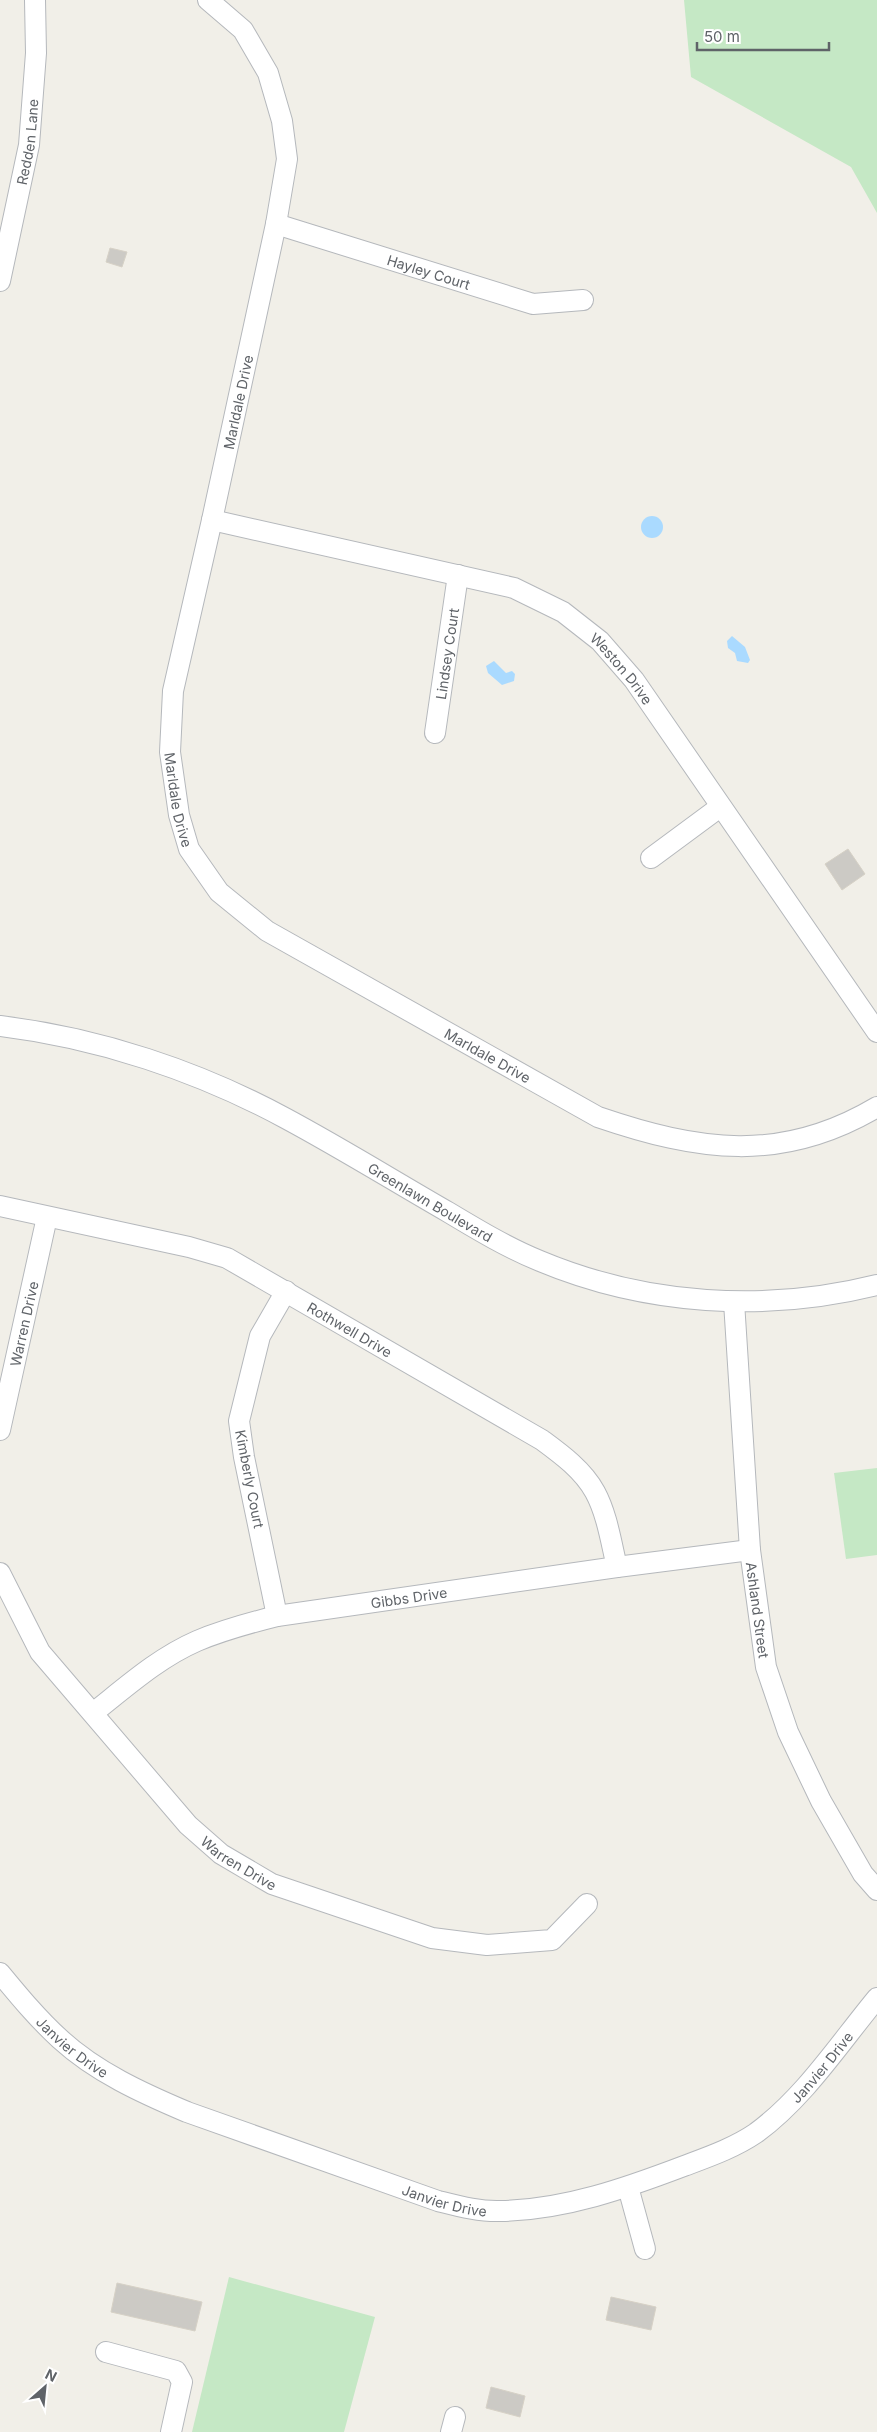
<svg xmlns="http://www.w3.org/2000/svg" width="877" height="2432" font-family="Inter,sans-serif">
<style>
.green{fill:#c5e8c5}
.water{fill:#aadaff}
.building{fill:#cccac5;stroke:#d6d1c6}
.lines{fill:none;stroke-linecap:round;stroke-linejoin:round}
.minor-casing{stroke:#b5b8bc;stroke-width:22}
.minor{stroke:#fff;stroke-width:20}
.labels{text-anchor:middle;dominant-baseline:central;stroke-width:4;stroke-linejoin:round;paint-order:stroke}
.street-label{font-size:14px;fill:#5f6368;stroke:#fff}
</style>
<rect width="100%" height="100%" fill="#f1efe8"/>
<g class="green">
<path d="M684 0H877V213L851 167 691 77Z"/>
<path d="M877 1468V1555L846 1559 834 1473Z"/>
<path d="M229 2277 375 2317 344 2432H192Z"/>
</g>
<g class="water">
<circle cx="652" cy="527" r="11"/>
<path d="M732 636 745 647 750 660 748 663 737 661 735 653 728 648 727 641Z"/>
<path d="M494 661 506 673 512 671 515 674 514 681 502 685 488 673 486 666Z"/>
</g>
<g class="building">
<path d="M110 248 127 252 122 267 106 262Z"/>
<path d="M848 849 865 874 842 890 825 864Z"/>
<path d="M117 2283 202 2302 195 2331 111 2312Z"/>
<path d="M611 2297 656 2307 651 2330 606 2320Z"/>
<path d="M491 2387 525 2396 520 2417 486 2408Z"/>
</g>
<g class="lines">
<defs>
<g id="minor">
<path id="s1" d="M208 0 243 30 268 73 282 121 287 159 276 224 212 520 173 691 170 752 179 815 189 849 219 892 267 931 598 1117C698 1151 781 1164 877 1107"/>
<path id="s2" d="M276 224 533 304 583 300"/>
<path id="s3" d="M0 281 29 145 36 53 35 0"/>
<path id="s4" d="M212 520 514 588 563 612 600 641 634 680 877 1032"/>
<path id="s5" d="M435 733 458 575"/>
<path d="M651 858 720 807"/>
<path id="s6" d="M0 1026C99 1038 198 1071 285 1118 341 1148 394 1181 448 1212 478 1230 508 1248 540 1261 645 1305 766 1313 877 1285"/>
<path id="s7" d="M0 1206 189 1247 227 1258 542 1440C561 1454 583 1470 595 1492 607 1514 611 1542 617 1567"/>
<path id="s8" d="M734 1302 750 1550 766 1667 788 1732 821 1801 863 1874 877 1890"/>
<path id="s9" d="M0 1430 47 1217"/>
<path id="s10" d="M0 1573 40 1652 188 1825 221 1854 272 1884 432 1938 487 1945 552 1940 587 1904"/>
<path d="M277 1616 244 1457 239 1421 260 1336 286 1291"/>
<path id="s11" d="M93 1713C126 1687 158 1658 197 1641 223 1630 249 1623 277 1616L617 1567 750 1550"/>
<path id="s12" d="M0 1973C19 1996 38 2019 60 2039 96 2072 142 2093 187 2112L438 2201C458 2206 480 2212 501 2211 564 2210 626 2188 684 2166 708 2157 734 2148 756 2133 804 2098 839 2044 877 1998"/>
<path d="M628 2187 645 2249"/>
<path d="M106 2352 176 2371 182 2382 171 2432"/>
<path d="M451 2432 455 2417"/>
</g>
</defs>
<use href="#minor" class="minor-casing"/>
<use href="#minor" class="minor"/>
</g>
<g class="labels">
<g class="street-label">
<text stroke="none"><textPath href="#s3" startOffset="142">Redden Lane</textPath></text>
<text stroke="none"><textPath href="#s2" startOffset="160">Hayley Court</textPath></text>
<text transform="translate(238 402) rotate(-78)">Marldale Drive</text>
<text stroke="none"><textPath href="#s5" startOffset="80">Lindsey Court</textPath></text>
<text stroke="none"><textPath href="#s4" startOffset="446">Weston Drive</textPath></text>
<text stroke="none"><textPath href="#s1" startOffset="838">Marldale Drive</textPath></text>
<text stroke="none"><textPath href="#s1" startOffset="1256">Marldale Drive</textPath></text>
<text stroke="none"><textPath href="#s6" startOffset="469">Greenlawn Boulevard</textPath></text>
<text stroke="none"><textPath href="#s9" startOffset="109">Warren Drive</textPath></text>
<text stroke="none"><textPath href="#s7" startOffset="375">Rothwell Drive</textPath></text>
<text transform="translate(250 1479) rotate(79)">Kimberly Court</text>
<text stroke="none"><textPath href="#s11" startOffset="344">Gibbs Drive</textPath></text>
<text stroke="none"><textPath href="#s8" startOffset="309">Ashland Street</textPath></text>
<text stroke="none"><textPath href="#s10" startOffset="380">Warren Drive</textPath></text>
<text stroke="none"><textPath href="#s12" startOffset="104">Janvier Drive</textPath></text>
<text stroke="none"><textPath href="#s12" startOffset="929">Janvier Drive</textPath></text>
<text stroke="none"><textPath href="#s12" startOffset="509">Janvier Drive</textPath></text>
</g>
</g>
<g transform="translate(45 2387) rotate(27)" stroke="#ffffff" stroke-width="4" paint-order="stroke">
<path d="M0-4L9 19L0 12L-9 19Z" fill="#5f6368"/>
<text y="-8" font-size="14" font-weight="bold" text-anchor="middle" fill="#5f6368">N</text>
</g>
<path d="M697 42v8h132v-8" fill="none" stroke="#5f6368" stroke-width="2.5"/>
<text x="704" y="42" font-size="15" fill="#5f6368" stroke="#ffffff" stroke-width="4" paint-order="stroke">50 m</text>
</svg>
